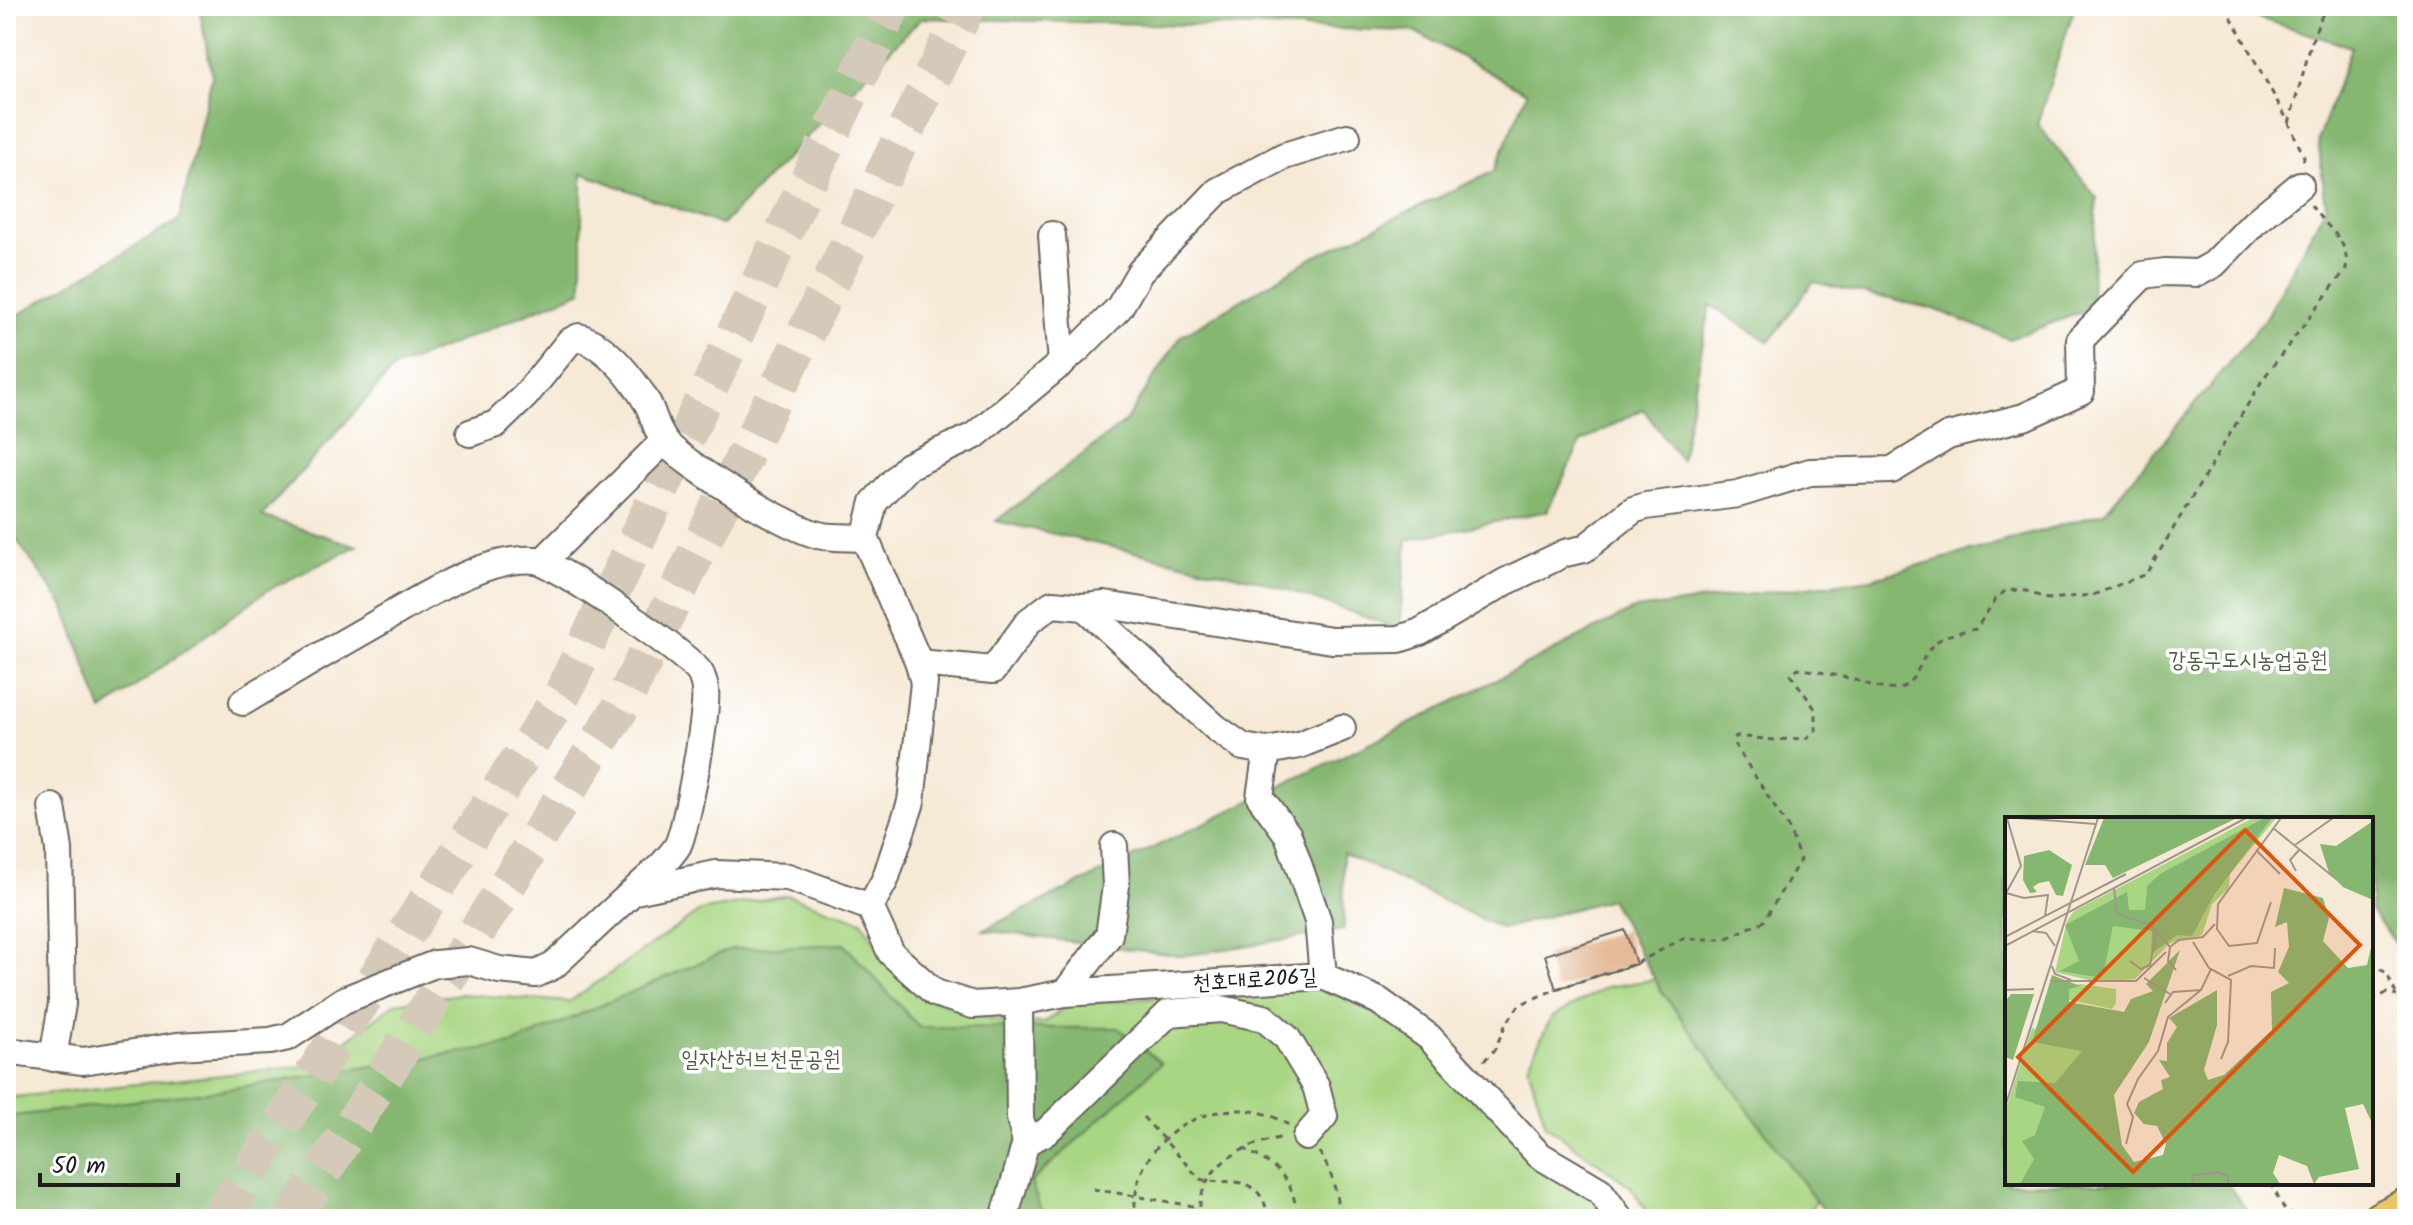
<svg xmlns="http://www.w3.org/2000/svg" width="2413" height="1225" font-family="Kalam,'Poor Story',sans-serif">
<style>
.green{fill:#a9d683;stroke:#627950;stroke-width:2}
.forest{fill:#86b771;stroke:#516a46;stroke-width:2}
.building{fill:#e3b996}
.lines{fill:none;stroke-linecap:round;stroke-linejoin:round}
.highway-tunnel{stroke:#d5cab9;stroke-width:38;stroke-dasharray:38 19;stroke-linecap:butt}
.minor-casing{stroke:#68645d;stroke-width:30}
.major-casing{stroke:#68645d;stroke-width:36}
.path{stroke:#68645d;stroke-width:3;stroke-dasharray:6 6;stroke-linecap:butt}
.minor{stroke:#fff;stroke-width:26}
.major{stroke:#ebc669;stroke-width:32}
.labels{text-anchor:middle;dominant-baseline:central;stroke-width:7;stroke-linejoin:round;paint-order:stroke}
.park-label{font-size:22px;fill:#4d5d40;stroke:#fff}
.street-label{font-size:22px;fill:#1c1c1c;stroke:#fff}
.inset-road{fill:none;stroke:#9f978b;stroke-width:2}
.view{fill:#de560d;fill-opacity:0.15;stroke:#de560d;stroke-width:4}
.inset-edge{fill:none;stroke:#1c1c1c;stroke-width:4}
</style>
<rect width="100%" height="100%" fill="#fff"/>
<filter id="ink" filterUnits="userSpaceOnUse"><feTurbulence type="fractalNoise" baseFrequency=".0125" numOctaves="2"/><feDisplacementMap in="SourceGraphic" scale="16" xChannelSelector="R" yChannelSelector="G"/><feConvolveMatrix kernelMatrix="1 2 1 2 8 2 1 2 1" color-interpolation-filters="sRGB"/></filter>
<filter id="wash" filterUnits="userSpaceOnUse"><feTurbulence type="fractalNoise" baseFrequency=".006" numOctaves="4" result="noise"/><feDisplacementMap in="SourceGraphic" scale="32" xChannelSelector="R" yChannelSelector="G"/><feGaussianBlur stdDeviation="1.8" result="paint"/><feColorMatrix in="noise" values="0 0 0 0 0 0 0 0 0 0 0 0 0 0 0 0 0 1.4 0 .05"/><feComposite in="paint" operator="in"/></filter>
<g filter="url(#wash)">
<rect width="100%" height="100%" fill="#f6e9d5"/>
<g class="green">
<path d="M787 895 862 921 885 959 924 997 995 1020 1044 1023 1070 1004 1321 986 1376 1014 1425 1047 1598 1200 1611 1219H6V1098L315 1065 395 1003 461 994 569 1002 700 911Z"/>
<path d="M1658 979 1821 1184 1808 1219H1651L1631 1187 1546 1125 1528 1066 1551 1018 1606 987Z"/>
</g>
<g class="forest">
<path d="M199 6H2075L2037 124 2097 198 2090 309 2009 339 1934 309 1813 282 1769 342 1710 305 1681 460 1643 409 1581 442 1547 511 1407 540 1399 629 1262 581 996 521 1125 422 1181 336 1310 259 1494 171 1527 93 1414 31 921 18 722 225 582 173V291L394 368 262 516 357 546 268 590 102 711 65 608 6 525V343L21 313 179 220 212 76Z"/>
<path d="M2242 6H2407V958L2371 911V819H2007V1183H2227L2253 1219H1829L1662 992 1610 899 1502 929 1343 853 1344 930 1182 956 983 930 1409 724 1635 609 1871 579 2104 513 2263 322 2326 206 2318 139 2351 47 2255 17Z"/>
<path d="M844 944 919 1027 1118 1028 1161 1063 1031 1182 1044 1219H6V1117L214 1091 512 1044 731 949Z"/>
</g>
<g id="blocks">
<path class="building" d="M1625 930 1636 964 1556 989 1545 955Z"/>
</g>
</g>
<g filter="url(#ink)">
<use href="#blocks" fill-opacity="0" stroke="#68645d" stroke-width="2"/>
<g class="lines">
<g class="highway-tunnel">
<path d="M219 1219 563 693 892 6"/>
<path d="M292 1219 618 712 967 6"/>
</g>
<defs>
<g id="minor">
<path d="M1052 235 1062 364"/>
<path d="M470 433 496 424 525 396 569 342 579 337C608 346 633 379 648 404 654 416 657 433 666 443 688 467 791 531 823 536 836 538 852 537 865 538"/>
<path d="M542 562 664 441"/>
<path d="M1084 607 1105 605 1332 640 1399 639 1420 632 1505 582 1565 553 1584 549 1633 510 1646 506 1738 494 1810 472 1892 470 1948 436 2024 417 2081 391 2080 340 2143 275 2165 272 2198 273 2214 264 2254 223 2300 185"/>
<path d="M919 663 993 670 1029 621 1052 604 1084 607 1216 728 1243 747 1267 751 1299 745 1342 728"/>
<path d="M1267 751 1260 797 1288 835 1318 921 1323 976"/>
<path d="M52 807 59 849 62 1004 53 1058"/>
<path d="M635 891 716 874 788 877 870 907 891 953 935 993 973 1005 1019 1002"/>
<path d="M870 907 885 880 911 802 924 683 919 663 865 538 874 502 908 466 974 436 1078 349 1119 308 1140 272 1218 191 1284 156 1347 137"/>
<path d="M1065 993 1109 935 1116 886 1114 846"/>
<path d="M6 1051 83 1061 177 1046 270 1041 288 1037 344 1000 435 964 469 961 499 970 536 974 553 966 663 864C668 858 674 852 678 845 687 824 708 712 705 690 705 686 702 676 700 673 689 655 554 562 535 560 485 555 416 601 374 625 330 650 286 676 243 702"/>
<path d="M1026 1142 1046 1132 1169 1013 1221 1009 1264 1018 1287 1038 1316 1086 1324 1116 1306 1137"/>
<path d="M1004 1219 1026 1142 1020 1118 1019 1002 1065 993 1323 976 1379 1001 1429 1037 1539 1155 1600 1191 1620 1219"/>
</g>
<path id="major" d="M2378 1219 2407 1204"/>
</defs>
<use href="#minor" class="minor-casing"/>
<use href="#major" class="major-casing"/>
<g class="path">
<path d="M2225 6 2289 123 2304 157 2303 164"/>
<path d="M2289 123 2314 34 2326 6"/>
<path d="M2371 961 2387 974 2397 996 2407 1010"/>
<path d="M2371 1000 2387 993 2397 996"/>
<path d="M1484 1061 1495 1049 1505 1026 1519 1005 1556 989 1635 964 1682 939H1725L1764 921 1800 860 1789 829 1733 742 1736 736 1774 740 1807 738 1816 730V710L1791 675 1798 668C1814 671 1831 674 1847 678 1862 681 1881 691 1896 689 1918 686 1920 655 1935 643 1946 634 1962 631 1976 629L1996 599 2006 590 2026 591 2048 599 2093 595 2146 574 2263 379 2346 269C2350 238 2326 229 2311 205"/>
<path d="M1143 1117 1200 1179C1222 1186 1243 1174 1260 1195 1266 1204 1267 1209 1266 1219"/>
<path d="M1243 1148C1276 1166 1295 1178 1297 1219"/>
<path d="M1319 1152C1333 1173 1338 1194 1338 1219"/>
<path d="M2270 1183 2284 1208 2296 1219"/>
<path d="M1093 1189 1199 1207"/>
<path d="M1267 1216 1306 1219"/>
<path d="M1134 1219C1135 1204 1135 1190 1140 1176 1162 1118 1238 1090 1290 1126"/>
<path d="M1200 1219C1195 1167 1242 1144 1285 1137"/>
</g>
<use href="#minor" class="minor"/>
<use href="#major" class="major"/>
</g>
</g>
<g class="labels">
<g class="park-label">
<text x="2248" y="661">강동구도시농업공원</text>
<text x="761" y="1060">일자산허브천문공원</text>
</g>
<g class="street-label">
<text transform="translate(1255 981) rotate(-3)">천호대로206길</text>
</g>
</g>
<g transform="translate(2005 817)">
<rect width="368" height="368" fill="#f6e9d5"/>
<path d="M248 1H271L225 57 224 71 207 87 197 118 165 126 130 162 92 165 50 155 62 104 69 94ZM76 167 111 172V186L107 192 60 182 62 169ZM27 211 133 239 102 276 96 367H0V295Z" fill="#a9d683"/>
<path d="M99 1H232L108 61 100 48H80ZM259 1H267L209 78 187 119 172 118 146 137 147 114 108 109 99 154 91 160 55 154 74 144 60 108 122 75 124 93H140L142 69 155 57ZM368 4V83L338 70 324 56 315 27 331 29ZM44 33 67 48 58 79 51 78 44 64 34 66 28 70 32 75 25 76 18 63 19 39ZM279 71 318 81 324 101 318 124 343 151 362 148 368 122V308L358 287 340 291 354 352 314 360 309 367 302 349 274 338 268 356 275 367H15L29 342 17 324 30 318 40 290 10 280 13 264 50 266 77 234 27 225 47 158 75 169 64 172V185L119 195 126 182 148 174 141 167 175 133 144 225 109 278 117 328 129 345 158 338 161 327 152 309 139 307 129 296 134 285 158 272 156 263 165 260 154 243 162 244V226L172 210 164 201 212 173V208L199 253 203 263 219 258 267 213 266 175 284 166 273 155 284 130 282 105 270 110ZM6 177H29L8 243 0 240V185Z" fill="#86b771"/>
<path class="inset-road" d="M13 1 90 7M268 11 331 62M290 28 328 1M251 33 275 57M291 54 285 43 295 32M109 71 112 97 146 108 165 130 163 144 171 153M1 76 19 81 43 78 40 99M0 78 16 49 2 1M266 85 252 126 224 129 212 112 213 87 276 1M27 114 41 116 50 129M0 120 121 57M188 125 204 151 226 163 223 225 216 242M0 129 241 1M165 130 174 123 198 120 210 107M125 144 136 152 145 148 151 117M47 149 50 157 66 163M223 159 246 149 269 151 270 131M139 161 165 177M45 164H131L161 135M0 173 29 172M160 186 168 175 196 173 206 152M0 290 93 1M121 327 128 300 122 287 133 262 153 234 163 200 196 173M188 367 187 358 213 355 223 359V367"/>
<path class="view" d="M240 13 355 128 128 355 13 240Z"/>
<rect width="368" height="368" class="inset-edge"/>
</g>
<rect width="2413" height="1225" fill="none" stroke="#fff" stroke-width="32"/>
<path d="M40 1173v12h138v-12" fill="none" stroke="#1c1c1c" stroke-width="4"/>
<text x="52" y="1173" font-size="24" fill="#1c1c1c" stroke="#ffffff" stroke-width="6" paint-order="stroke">50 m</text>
</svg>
